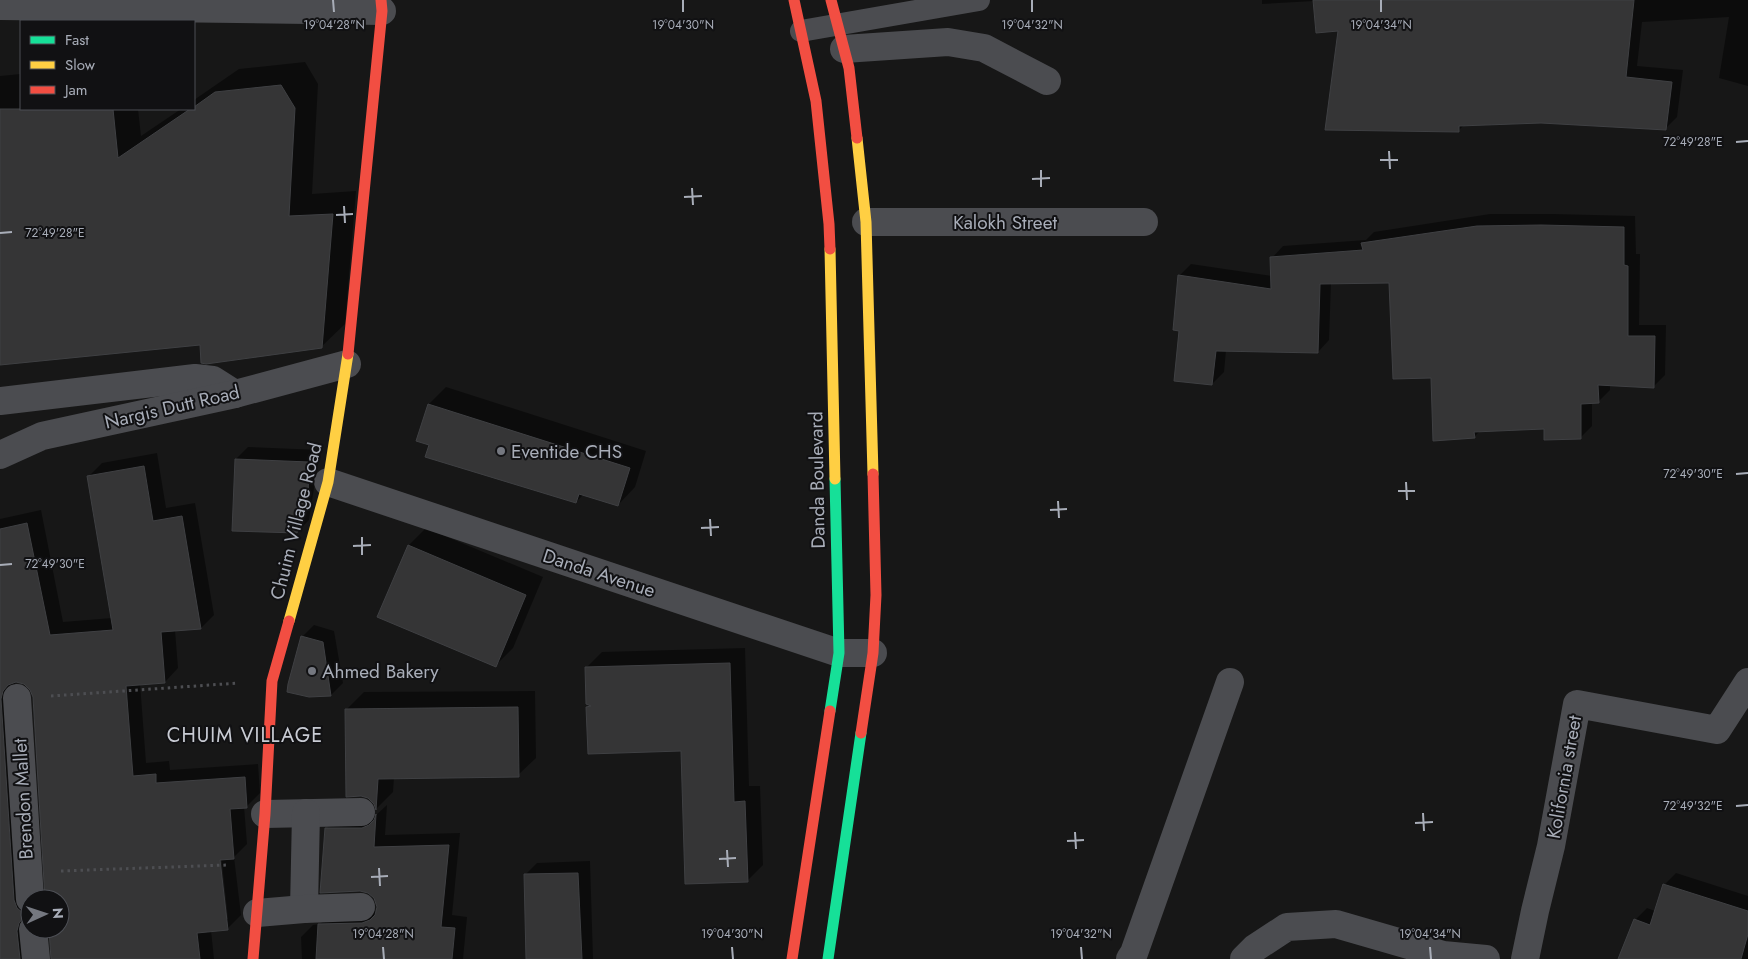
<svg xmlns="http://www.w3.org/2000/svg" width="1748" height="959" font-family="Jost,sans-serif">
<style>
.shadow{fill:#0007;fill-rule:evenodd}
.building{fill:#353536;stroke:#3f4043}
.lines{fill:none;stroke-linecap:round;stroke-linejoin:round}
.path{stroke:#4d4e52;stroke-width:3;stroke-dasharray:2.5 4;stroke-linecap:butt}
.lane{stroke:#4b4c50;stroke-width:22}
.street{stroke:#4b4c50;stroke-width:28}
.fast{stroke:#16e098;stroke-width:11}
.slow{stroke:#ffcf43;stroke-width:11}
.jam{stroke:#f24e42;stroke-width:11}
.ticks{fill:none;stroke:#a8adb8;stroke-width:2}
.poi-dot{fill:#757880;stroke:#111113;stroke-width:2}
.labels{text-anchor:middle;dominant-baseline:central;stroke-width:4;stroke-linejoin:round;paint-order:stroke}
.street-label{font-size:19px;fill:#a8adb8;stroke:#111113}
.poi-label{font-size:19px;fill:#a8adb8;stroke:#111113;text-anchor:start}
.neighbourhood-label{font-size:20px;letter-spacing:1px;fill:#c9ccd4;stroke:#111113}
.ticks-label{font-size:12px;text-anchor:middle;fill:#a8adb8;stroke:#111113;stroke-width:4;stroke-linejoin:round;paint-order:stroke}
</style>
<rect width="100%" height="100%" fill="#171717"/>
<g class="shadow">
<path d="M1262 0H1748V86L1719 78 1729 17 1642 22 1637 66 1683 70 1677 117 1665 129 1541 122 1464 125 1459 130 1339 29 1314 1 1262 4Z"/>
<path d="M305 62 318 84 312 194 356 191 345 324 321 347 201 344 0 363V76L21 74V109H138L141 136 181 109H194V100L239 69Z"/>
<path d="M1490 214H1553L1635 216 1636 254H1640L1639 325H1666L1665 375 1653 387 1610 384V390L1598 402H1592V426L1580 438 1545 428 1480 431 1474 437 1390 281 1331 283 1329 340 1318 352 1226 350 1224 372 1212 384 1181 330 1180 275 1191 264 1272 276V258L1283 246 1366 240 1374 232Z"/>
<path d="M446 387 646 451 635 487 618 505 584 494 576 502 430 444 429 404Z"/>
<path d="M248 447 320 450 309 520 297 532 236 459Z"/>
<path d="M157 453 166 508 195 503 214 615 201 628 175 630 178 668 165 682 140 683 146 763 169 761 170 770 258 764 260 793 247 806H244L247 844 234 857 241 915 227 929 211 930 214 959H53L50 929H60V899H47L34 697 31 689 25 683 15 682 27 886 30 899V929L42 959H0V519L41 510 63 622 112 618 89 476 102 463ZM218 854H221L228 919H225Z"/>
<path d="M426 528 543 577 513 648 496 665 409 545Z"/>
<path d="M314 625 334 631 343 683 331 695 302 637Z"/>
<path d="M745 648 749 786H760L763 865 747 881 682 750 587 707 590 705 586 668 602 652Z"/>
<path d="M535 691 536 758 518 775 394 777 393 792 377 808 346 710 364 692Z"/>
<path d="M387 805 385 835 460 833 452 915 467 917 463 959H302L301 937 313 925 320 924 331 913 375 911H377L378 906 375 898 326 829 338 817 375 816Z"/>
<path d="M590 861 593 959H528L525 875 537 863Z"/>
<path d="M1676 873 1748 896V959H1619L1635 920 1647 908 1655 911 1664 885Z"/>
</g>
<g class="building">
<path d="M1313 0H1634L1626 77 1672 82 1666 130 1541 123 1459 126V132L1325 130 1338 31 1316 33Z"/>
<path d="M281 85 295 108 289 216 333 214 322 348 206 364 201 363 200 345 0 365V109H113L118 158 190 109H194V107L215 92Z"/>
<path d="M1541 225 1624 227V265L1628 266V336H1655L1654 388 1598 385 1599 403 1581 404V439L1544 440V429L1474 432 1475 438 1433 441 1431 378 1393 379 1389 283 1320 284 1318 353 1216 351 1212 385 1174 381 1179 331 1173 330 1178 275 1271 289 1270 257 1363 250 1361 243 1477 226Z"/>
<path d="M428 404 630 468 618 506 579 494 576 503 425 457 429 445 416 441Z"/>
<path d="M235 459 309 462 308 496 297 533 232 531Z"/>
<path d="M144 466 153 521 182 516 201 629 161 632 165 683 126 686 133 776 156 774V783L245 777 247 808 230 809 234 859 220 860 228 930 197 933 200 959H51L49 929H60V899H45L33 697 30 690 24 684 16 682 8 685 3 691 1 699 14 900 17 908 23 913 29 914 24 917 19 923 17 931 20 959H0V529L27 523 50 635 113 630 87 476Z"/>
<path d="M408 545 526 595 496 667 377 617Z"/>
<path d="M301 636 323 642 331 696 309 697 287 692 288 684Z"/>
<path d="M730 663 734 802 745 801 748 882 685 884 681 751 588 754 586 707 591 706 586 704 585 667Z"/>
<path d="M518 707 519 777 378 779 376 810 374 804 368 798 361 796 346 797 345 709Z"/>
<path d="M376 814 374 847 449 845 441 927 455 928 452 959H316L318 924 362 923 370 920 375 915 377 907 374 898 368 893 360 891 320 893 325 828H362L369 825 374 820Z"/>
<path d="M578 873 582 959H526L524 874Z"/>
<path d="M1663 884 1748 911V934L1741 959H1618L1634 919 1650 925Z"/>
</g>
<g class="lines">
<g class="path">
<path d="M51 696 239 683"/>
<path d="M61 871 227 865"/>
</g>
<path class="lane" d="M801 31 979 0"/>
<g class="street">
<path d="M0 6 382 11"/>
<path d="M844 49 948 42 984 48 1047 81"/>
<path d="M866 222H1144"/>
<path d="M0 401 195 378 213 380 235 394"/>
<path d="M0 455 42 436 235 394 347 364"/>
<path d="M328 482 839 653H873"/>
<path d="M17 698 30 899"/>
<path d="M265 814 361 812"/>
<path d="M304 909 306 813"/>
<path d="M257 913 304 909 361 907"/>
<path d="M33 929 36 959"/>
<path d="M1130 959 1134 953 1230 682"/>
<path d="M1244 959 1255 948 1287 927 1336 924 1443 955 1486 959"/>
<path d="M1525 959 1535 911 1551 846 1577 704 1717 730 1748 682"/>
</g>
<g class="fast">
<path d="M830 711 839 653 835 479"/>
<path d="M828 959 861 733"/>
</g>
<g class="slow">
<path d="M857 138 866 222 873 474"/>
<path d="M830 249 835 479"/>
<path d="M289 621 328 482 348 354"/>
</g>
<g class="jam">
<path d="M794 0 816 101 829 224 830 249"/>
<path d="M831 0 849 68 857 138"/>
<path d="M348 354 382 11 381 0"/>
<path d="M861 733 873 653 876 595 873 474"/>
<path d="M253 959 265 814 272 681 289 621"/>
<path d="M792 959 830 711"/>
</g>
</g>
<path class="ticks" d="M333 0 334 12M683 0V12M1032 0V12M1381 0V12M1736 142 1748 141M1389 151 1390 169M1380 160H1398M1041 170V187M1032 179 1050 178M692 188 693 205M684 197 702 196M344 206 345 223M336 215 353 214M0 233 12 232M1736 474 1748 473M1406 482 1407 500M1398 491H1415M1058 501 1059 518M1050 510 1067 509M710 519 711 536M701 528 719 527M362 537V555M353 546 371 545M0 565 12 564M1736 806 1748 805M1423 813 1424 831M1415 823 1433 822M1075 832 1076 849M1067 841 1084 840M727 850 728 867M719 859 736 858M379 868 380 886M371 877 388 876M383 947 384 959M732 947 733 959M1081 947 1082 959M1430 947 1431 959"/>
<g class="poi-dot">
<circle cx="501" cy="451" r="5"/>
<circle cx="312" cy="671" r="5"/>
</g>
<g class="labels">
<g class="street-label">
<text x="1005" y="222">Kalokh Street</text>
<text transform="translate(172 407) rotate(-13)">Nargis Dutt Road</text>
<text transform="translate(817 480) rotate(-91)">Danda Boulevard</text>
<text transform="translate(296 521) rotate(-76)">Chuim Village Road</text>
<text transform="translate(599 573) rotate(18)">Danda Avenue</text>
<text transform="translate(1564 777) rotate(-80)">Kolifornia street</text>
<text transform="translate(23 799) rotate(-93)">Brendon Mallet</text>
</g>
<g class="poi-label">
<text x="511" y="451">Eventide CHS</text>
<text x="322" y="671">Ahmed Bakery</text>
</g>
<g class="neighbourhood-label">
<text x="245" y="735">CHUIM VILLAGE</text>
</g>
</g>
<g class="ticks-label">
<text x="334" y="29">19°04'28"N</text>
<text x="683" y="29">19°04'30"N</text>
<text x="1032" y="29">19°04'32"N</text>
<text x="1381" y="29">19°04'34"N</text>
<text x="1693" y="146">72°49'28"E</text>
<text x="55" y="237">72°49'28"E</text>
<text x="1693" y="478">72°49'30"E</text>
<text x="55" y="568">72°49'30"E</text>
<text x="1693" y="810">72°49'32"E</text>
<text x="383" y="938">19°04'28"N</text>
<text x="732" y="938">19°04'30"N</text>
<text x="1081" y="938">19°04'32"N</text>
<text x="1430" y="938">19°04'34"N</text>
</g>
<rect x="20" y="20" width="175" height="90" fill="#111113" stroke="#4d4f55"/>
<rect x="30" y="36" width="25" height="8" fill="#16e098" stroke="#4d4f55"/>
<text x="65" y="45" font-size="15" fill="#a8adb8">Fast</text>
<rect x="30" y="61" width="25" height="8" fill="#ffcf43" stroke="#4d4f55"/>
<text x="65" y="70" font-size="15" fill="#a8adb8">Slow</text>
<rect x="30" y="86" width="25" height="8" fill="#f24e42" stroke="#4d4f55"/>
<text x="65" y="95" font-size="15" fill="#a8adb8">Jam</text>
<g transform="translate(45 914) rotate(87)"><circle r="24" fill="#111113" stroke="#4d4f55"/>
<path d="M0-4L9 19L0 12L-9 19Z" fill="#757880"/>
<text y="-8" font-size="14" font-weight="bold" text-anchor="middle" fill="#a8adb8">N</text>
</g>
</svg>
